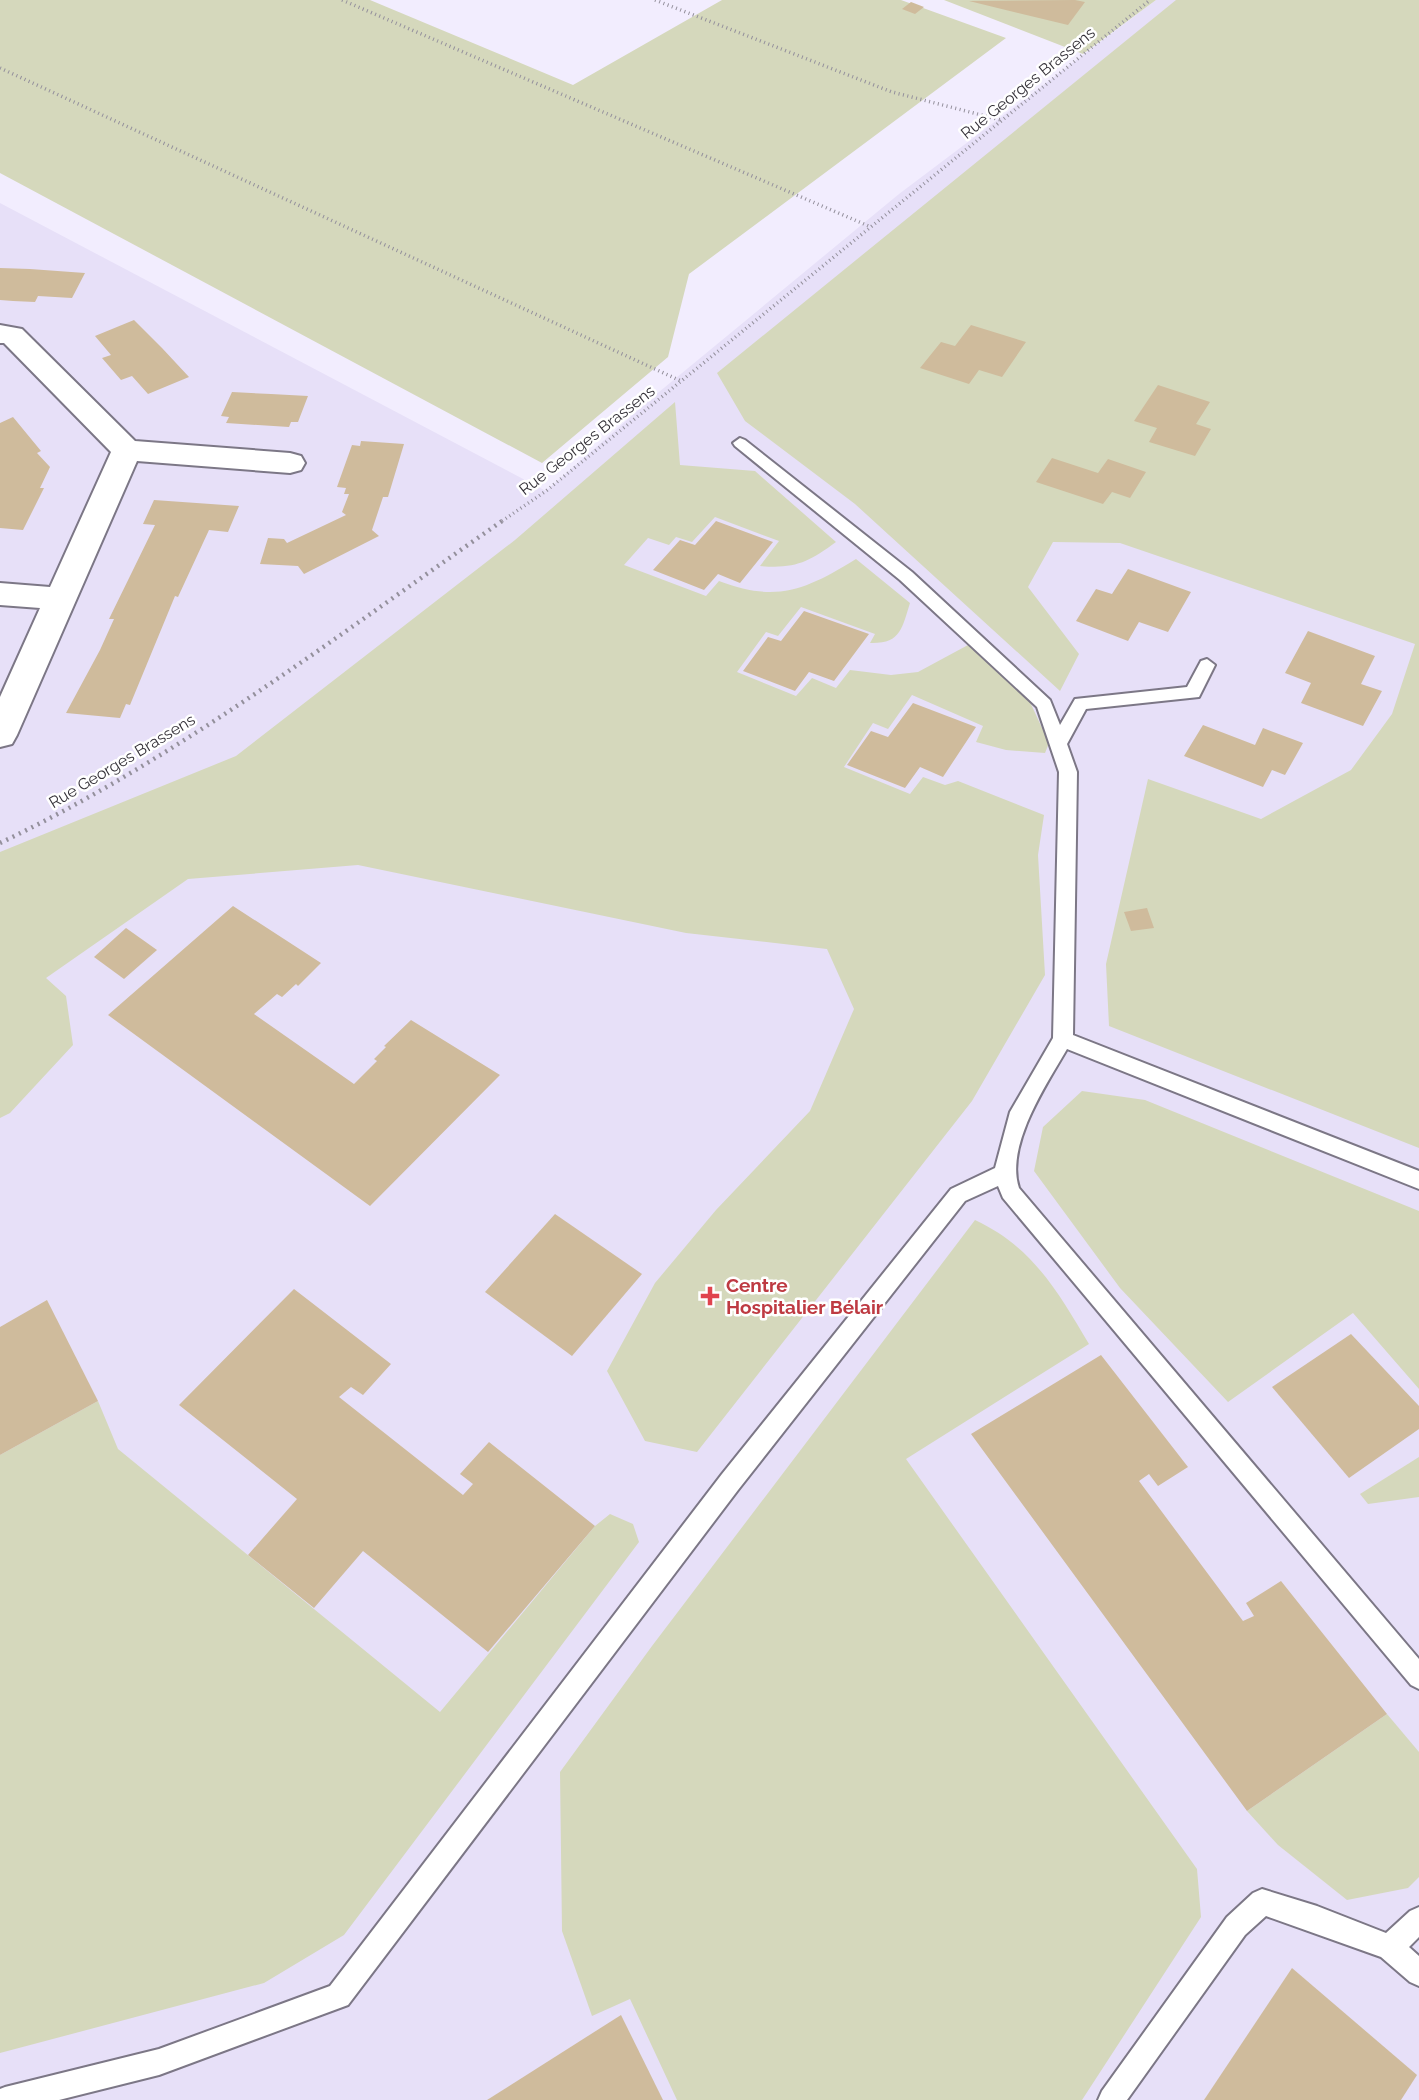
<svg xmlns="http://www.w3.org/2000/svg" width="1419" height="2100" font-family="Raleway,sans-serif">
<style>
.built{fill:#e7e0f8}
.green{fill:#d5d8bc}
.building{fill:#cfbb9c}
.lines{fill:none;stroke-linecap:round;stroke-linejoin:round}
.lane-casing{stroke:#7c7786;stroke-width:4}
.street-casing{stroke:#7c7786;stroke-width:4}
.path-far1{stroke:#94909c;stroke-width:3.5;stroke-dasharray:1 3.5;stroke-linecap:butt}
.path{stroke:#94909c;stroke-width:4.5;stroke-dasharray:2 5;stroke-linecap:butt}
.lane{fill:#fff;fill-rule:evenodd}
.street{fill:#fff;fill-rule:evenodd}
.health-dot{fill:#e0444e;stroke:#fff;stroke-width:2.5}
.labels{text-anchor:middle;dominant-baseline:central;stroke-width:5;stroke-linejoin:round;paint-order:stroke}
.far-street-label{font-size:16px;fill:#343138;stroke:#fff}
.health-label{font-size:19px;font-weight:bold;fill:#be3a42;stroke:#fff;text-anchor:start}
</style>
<rect width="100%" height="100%" fill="#f2edfe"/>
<path class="built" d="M1156 0H1325L1419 18V2100H0V203L546 491 659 392 899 194Z"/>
<g class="green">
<path d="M0 0H370L573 85 722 0H901L1006 38 689 274 668 357 542 463 0 173Z"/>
<path d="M944 0H1156L1083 54Z"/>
<path d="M1176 0H1419V1148L1109 1026 1106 964 1148 779 1261 819 1351 770 1392 714 1415 644 1120 543 1053 542 1028 587 1079 654 1060 691 855 504 745 421 717 373Z"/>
<path d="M675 402 680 465 755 471 836 542C809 562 795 569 760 566L779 541 715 517 692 542 676 537 669 545 648 538 624 565 706 596 719 581C776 603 806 590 856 559L910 603C902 628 901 644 870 643L875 634 801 607 778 636 766 632 737 672 796 696 812 678 836 688 850 670 891 675 918 672 968 645 1030 702 1049 743 1045 753 1006 750 976 742 983 726 912 695 888 729 873 723 844 767 910 794 923 777 945 785 958 781 1044 815 1038 855 1045 975 972 1101 697 1452 645 1441 607 1371 655 1283 716 1210 810 1111 854 1009 827 949 686 933 358 865 188 879 46 978 66 996 73 1045 10 1113 0 1118V852L236 756 515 540Z"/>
<path d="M1082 1091 1145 1100 1419 1211V1389L1353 1313 1228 1402 1120 1288 1034 1171 1043 1127Z"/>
<path d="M975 1220C1033 1247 1058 1292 1089 1344L906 1459 1197 1869 1201 1917 1082 2100H677L630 1999 592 2016 562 1931 560 1772 652 1646Z"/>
<path d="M98 1401 118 1449 440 1712 595 1526 610 1514 633 1524 639 1542 344 1935 264 1983 0 2053V1455Z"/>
<path d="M1419 1457V1497L1368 1504 1360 1494Z"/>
<path d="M1387 1714 1419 1752V1877L1408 1888 1347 1900 1278 1845 1247 1811Z"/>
</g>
<g class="building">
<path d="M1075 0 1085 2 1068 25 969 1Z"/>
<path d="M911 2 924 7 915 14 902 9Z"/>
<path d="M0 268 30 269 85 273 72 298 38 296 35 302 13 301 0 300Z"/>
<path d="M134 320 162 348 189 377 148 394 132 376 121 380 102 358 111 355 95 336Z"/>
<path d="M971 325 1026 342 1002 377 979 370 969 384 920 368 941 342 955 346Z"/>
<path d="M1158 385 1210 402 1196 424 1211 429 1195 456 1149 442 1157 428 1134 421Z"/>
<path d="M232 392 271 394 308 396 298 422H291L289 427 226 423 229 417 221 416Z"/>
<path d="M13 417 41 451 37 453 50 467 40 488H44L23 530 0 528V423Z"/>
<path d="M361 441 404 444 388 497H383L372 530 379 536 304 574 298 566 260 564 268 538 284 539 287 543 346 515 342 512 349 494H344L346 488 337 487 352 445 360 446Z"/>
<path d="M1052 458 1098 473 1108 459 1146 472 1130 498 1112 492 1103 504 1036 482Z"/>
<path d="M154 500 239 506 228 532 209 530 178 597 175 596 130 705 126 704 120 718 66 713 100 650 114 619H109L155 525 143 524Z"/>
<path d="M716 521 773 542 740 583 718 574 704 590 653 570 680 540 695 545Z"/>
<path d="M1128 569 1191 592 1168 632 1139 622 1128 641 1076 621 1096 589 1112 594Z"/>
<path d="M804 611 869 634 834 681 809 672 795 691 743 671 768 637 781 641Z"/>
<path d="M1308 631 1375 656 1361 684 1382 691 1363 726 1301 703 1311 683 1285 673Z"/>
<path d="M913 703 976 727 943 777 920 767 905 788 847 765 871 731 888 737Z"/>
<path d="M1203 725 1255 745 1263 728 1303 743 1285 775 1272 770 1263 787 1184 756Z"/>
<path d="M233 906 321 963 298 986 296 984 282 997 277 994 254 1014 354 1084 377 1061 374 1059 386 1047 384 1046 411 1020 500 1075 370 1206 108 1015Z"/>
<path d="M1147 908 1154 928 1131 931 1124 912Z"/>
<path d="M126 928 157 950 124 979 94 957Z"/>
<path d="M555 1214 642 1274 572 1356 485 1292Z"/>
<path d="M294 1289 391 1364 363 1395 351 1387 339 1397 463 1495 473 1484 460 1474 489 1442 595 1526 488 1652 363 1551 314 1608 248 1555 297 1499 179 1405Z"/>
<path d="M47 1300 98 1401 0 1455V1327Z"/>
<path d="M1351 1334 1419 1406V1429L1349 1478 1272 1387Z"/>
<path d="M1101 1355 1188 1467 1158 1486 1149 1474 1139 1481 1243 1621 1254 1616 1246 1603 1281 1581 1387 1714 1247 1811 971 1434Z"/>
<path d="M1292 1968 1417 2075 1401 2100H1204Z"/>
<path d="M621 2015 663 2100H487Z"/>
</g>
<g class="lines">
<defs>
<g id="lane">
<path d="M740 438 745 440 912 572 1050 700 1060 725 1075 699 1187 687 1201 661 1207 659 1215 665 1199 697 1086 709 1067 744 1077 772 1073 1035 1419 1171V1189L1067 1049C1046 1085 1005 1146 1019 1188L1419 1659V1689L1411 1685 1003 1198 998 1186 965 1201 738 1490 348 2005 159 2075 59 2100H0V2089L5 2087 159 2049 330 1986 722 1474 951 1189 995 1168 1010 1112 1053 1038 1059 772 1037 707 900 580 735 446 733 443Z"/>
<path d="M1262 1889 1317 1906 1386 1933 1410 1911 1419 1907V1937L1409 1947 1419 1956V1986L1410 1982 1381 1957 1266 1916 1245 1935 1127 2100H1098L1102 2091 1227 1917 1253 1893Z"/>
</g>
<path id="street" d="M0 325 22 329 135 441 290 453 301 456 305 463 301 470 290 473 137 461 17 735 12 744 0 747V697L40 608 0 605V583L50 587 111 452 4 343H0Z"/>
</defs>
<use href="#lane" class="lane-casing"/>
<use href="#street" class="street-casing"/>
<g class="path-far1">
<path d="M342 0 871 227"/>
<path d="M655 0 892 92 1001 120"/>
<path d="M0 68 681 381"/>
<path d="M502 521 546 491 1150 0"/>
</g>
<path class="path" d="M0 843C179 758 342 632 505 519"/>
<use href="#lane" class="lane"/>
<use href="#street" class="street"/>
</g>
<path class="health-dot" d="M706.5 1285.5h7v7h7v7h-7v7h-7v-7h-7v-7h7z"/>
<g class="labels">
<g class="far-street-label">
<text transform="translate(1028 83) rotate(-39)">Rue Georges Brassens</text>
<text transform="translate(587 440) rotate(-38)">Rue Georges Brassens</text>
<text transform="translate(122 761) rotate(-31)">Rue Georges Brassens</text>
</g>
<g class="health-label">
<text x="726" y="1285">Centre<tspan x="726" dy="22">Hospitalier Bélair</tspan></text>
</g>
</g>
</svg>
